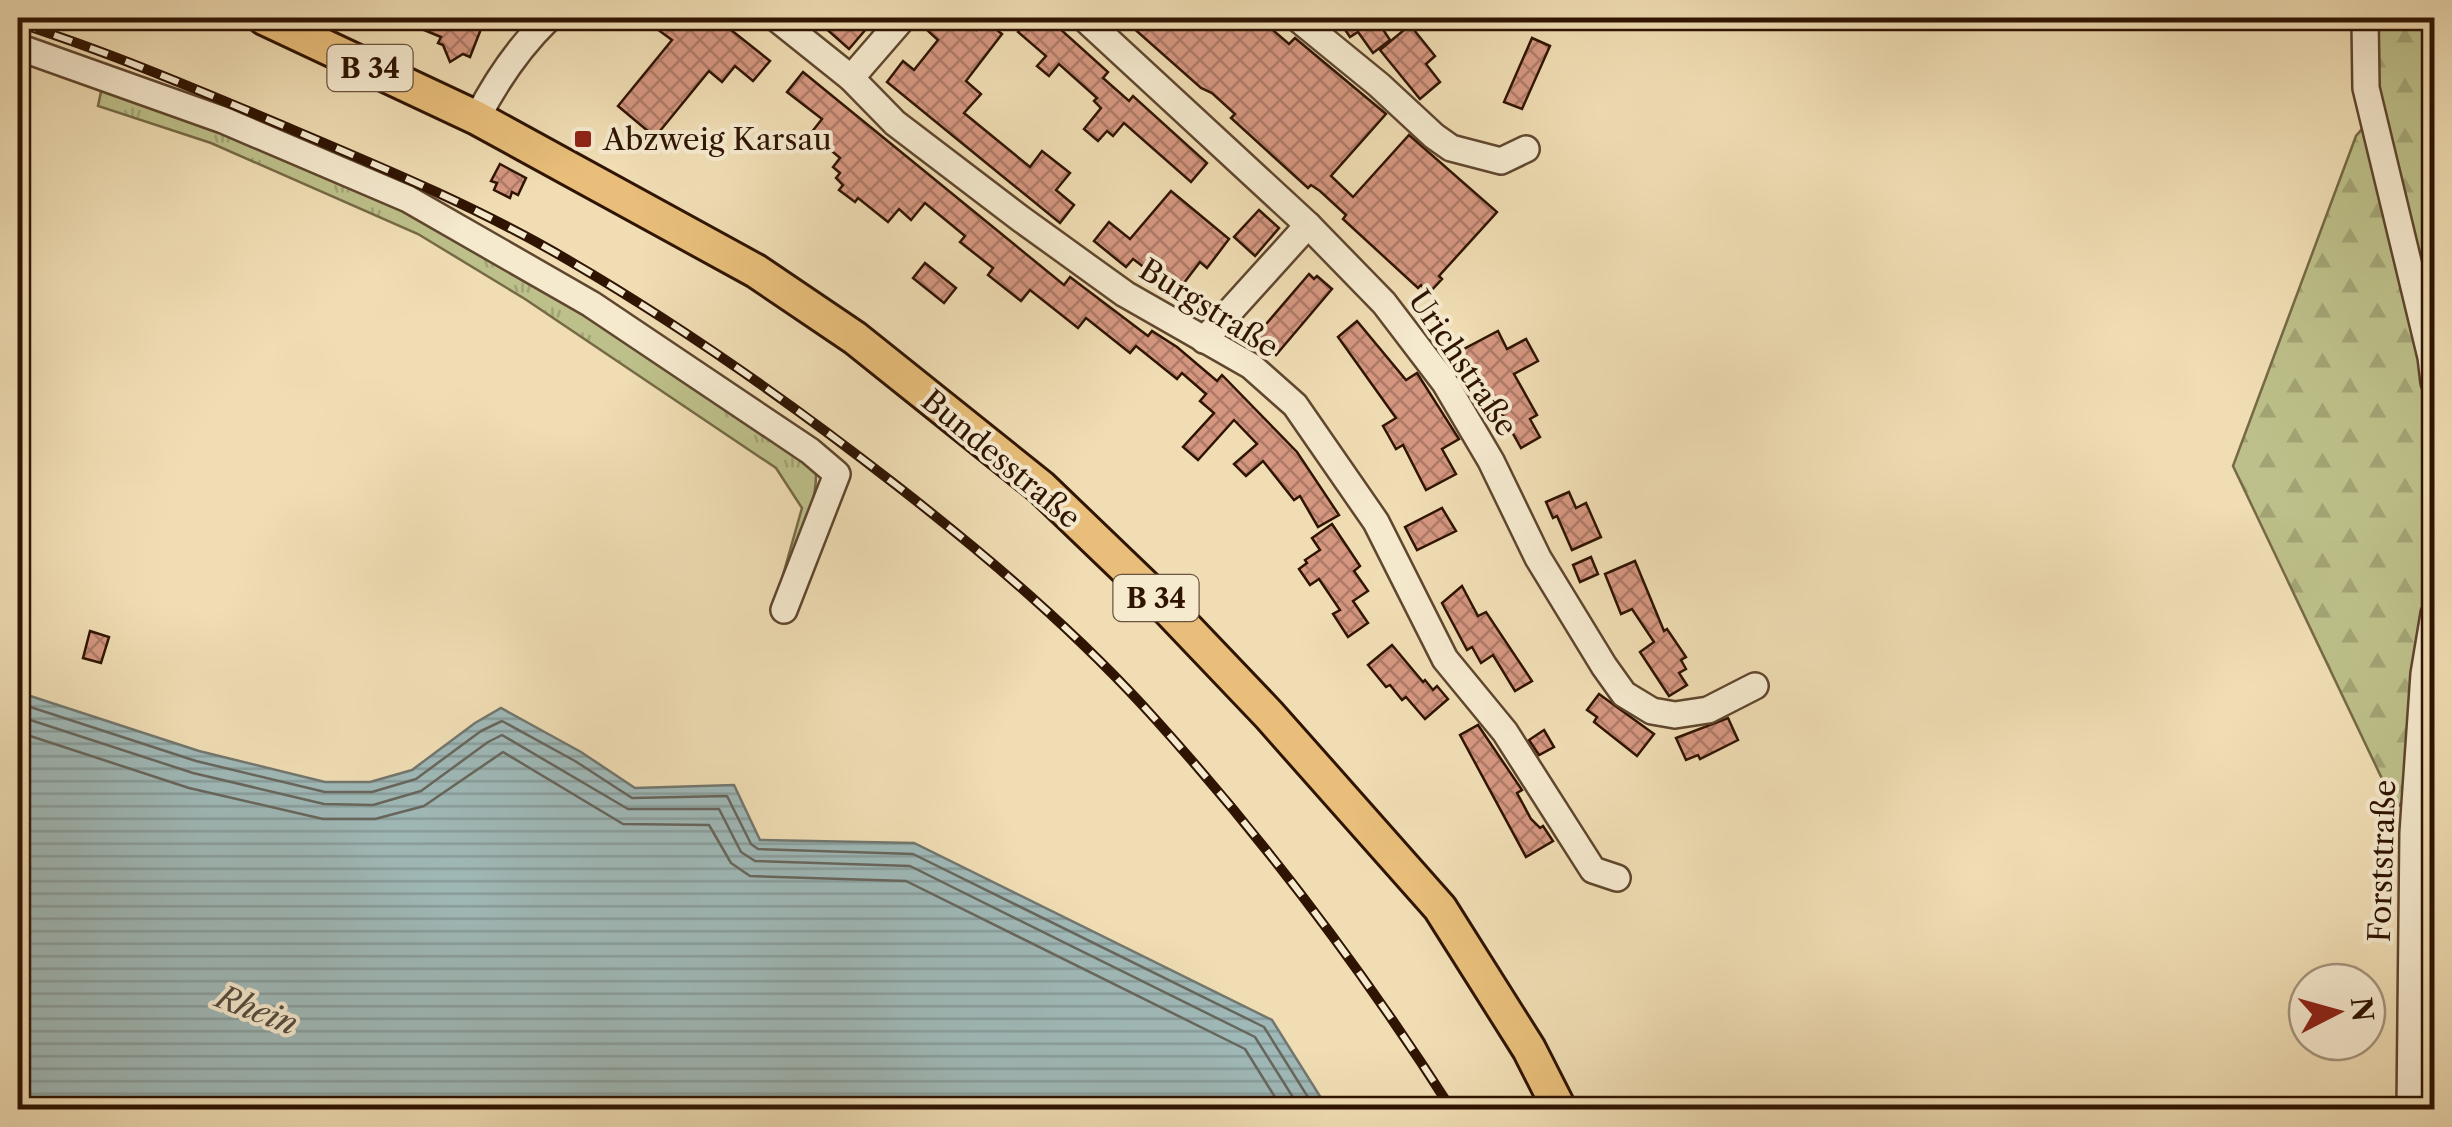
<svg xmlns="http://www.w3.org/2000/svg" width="2452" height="1127" font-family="'Libre Caslon Text',serif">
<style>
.grass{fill:url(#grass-tufts);stroke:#766a46;stroke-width:2.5}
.forest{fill:url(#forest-firs);stroke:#766a46;stroke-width:2.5}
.water{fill:url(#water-rules);stroke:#72776f;stroke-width:2.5}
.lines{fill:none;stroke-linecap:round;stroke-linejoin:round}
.shore{stroke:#67665d;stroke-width:2.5}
.building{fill:url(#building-cross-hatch);stroke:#2f1402;stroke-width:2.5}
.minor-casing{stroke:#5f462e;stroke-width:30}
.major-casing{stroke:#2f1402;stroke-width:38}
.minor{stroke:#f5e9ce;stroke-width:25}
.major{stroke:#e8be7a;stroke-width:32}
.rail-casing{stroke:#2f1402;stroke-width:10}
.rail{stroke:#f5e9ce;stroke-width:6;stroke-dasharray:19;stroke-linecap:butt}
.poi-dot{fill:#8f2418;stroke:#f5e9ce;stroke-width:4}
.labels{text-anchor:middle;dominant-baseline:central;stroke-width:8;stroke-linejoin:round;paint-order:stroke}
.shield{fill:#f5e9ce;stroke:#6a543f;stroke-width:2.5}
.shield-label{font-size:28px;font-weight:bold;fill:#2f1402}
.poi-label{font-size:30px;fill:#2f1402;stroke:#f5e9ce;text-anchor:start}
.street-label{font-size:30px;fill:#2f1402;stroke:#f5e9ce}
.water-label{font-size:32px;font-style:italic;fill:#564e42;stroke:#f5e9ce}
</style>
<defs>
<pattern id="grass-tufts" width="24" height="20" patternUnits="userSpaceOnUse" patternTransform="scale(2.5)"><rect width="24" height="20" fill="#bdc08a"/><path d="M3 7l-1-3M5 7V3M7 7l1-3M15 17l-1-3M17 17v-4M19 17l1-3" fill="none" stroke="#a3a475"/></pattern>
<pattern id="forest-firs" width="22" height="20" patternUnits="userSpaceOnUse" patternTransform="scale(2.5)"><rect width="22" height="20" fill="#bdc08a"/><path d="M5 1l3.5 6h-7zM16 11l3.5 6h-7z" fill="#a3a475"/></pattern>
<pattern id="water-rules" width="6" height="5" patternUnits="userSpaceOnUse" patternTransform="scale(2.5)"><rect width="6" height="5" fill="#9fb9b8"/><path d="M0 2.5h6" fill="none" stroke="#899e9d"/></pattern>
<pattern id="building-cross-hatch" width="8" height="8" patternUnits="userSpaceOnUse" patternTransform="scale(2.5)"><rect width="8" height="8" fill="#d69781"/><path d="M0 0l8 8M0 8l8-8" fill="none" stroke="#ae7a67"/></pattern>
</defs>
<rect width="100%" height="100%" fill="#f0ddb4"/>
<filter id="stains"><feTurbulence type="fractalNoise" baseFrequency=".002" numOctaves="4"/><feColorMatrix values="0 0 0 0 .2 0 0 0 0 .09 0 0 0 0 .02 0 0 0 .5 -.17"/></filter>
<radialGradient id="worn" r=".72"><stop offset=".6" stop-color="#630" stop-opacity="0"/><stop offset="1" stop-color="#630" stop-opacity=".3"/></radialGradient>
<path class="grass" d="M102 87 275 150 481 246 784 444 816 472C817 512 793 553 779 589L802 508 776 468 525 299 418 234 211 143 98 106Z"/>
<path class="forest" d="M2376 18H2434V1109H2419L2429 1012 2427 843 2385 785 2233 466 2356 136 2380 108 2376 79Z"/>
<path class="water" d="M18 692 199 751 325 782H370L412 770 475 723 501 708 581 752 635 788 734 785 760 840 914 843 1272 1020 1328 1109H18Z"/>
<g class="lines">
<g class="shore">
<path d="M18 703 196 761 325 792H372L416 779 481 731 502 721 575 761 632 798 727 796 751 844 758 849 913 854 1264 1027 1316 1110"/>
<path d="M18 716 193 773 324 804 373 805 421 791 488 742 502 735 628 809H719L741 852 755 861 910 866 1255 1037 1301 1110"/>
<path d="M18 732 189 788 323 819H375L424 806 503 752 623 824 709 825 731 863 750 876 906 881 1245 1049 1283 1110"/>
</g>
</g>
<g class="building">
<path d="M395 18H454L481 29 470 57 463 54 450 62 443 45 438 43 441 37Z"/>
<path d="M642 18H674L689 29 698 18H716L770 61 753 81 735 66 722 82 709 71 655 137 618 106 672 40Z"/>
<path d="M814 18H855L867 28 849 49Z"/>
<path d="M939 18H960L976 30 984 20 1002 34 966 81 981 94 964 113 1030 167 1042 151 1070 173 1056 190 1074 205 1060 223 887 82 903 61 914 70 938 40 928 31Z"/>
<path d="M1031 18H1048L1108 72 1103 78 1129 101 1133 96 1207 163 1191 182 1124 123 1113 136 1107 131 1098 141 1084 129 1101 108 1094 101 1097 98 1059 64 1049 76 1037 66 1046 56 1018 32Z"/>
<path d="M1122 18H1259L1289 44 1295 38 1386 114 1331 176 1353 197 1409 135 1497 212 1439 276 1442 279 1429 293 1421 285 1418 288 1343 219 1346 215 1320 191 1311 185 1308 188 1231 118 1235 114 1212 93 1201 88Z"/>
<path d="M1337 18H1379L1376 19 1390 40 1373 53 1358 32 1350 37Z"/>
<path d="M1410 25 1435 56 1426 64 1440 82 1420 99 1380 50Z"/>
<path d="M1532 38 1550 46 1522 109 1504 102Z"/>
<path d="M803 72 1064 285 1070 277 1148 336 1152 331 1177 347 1217 381 1222 375 1297 452 1339 515 1318 527 1300 496 1294 500 1263 461 1246 476 1234 464 1257 444 1234 420 1198 460 1183 447 1214 413 1200 401 1206 394 1182 373 1177 379 1136 346 1130 353 1086 318 1078 328 1030 290 1021 301 988 275 993 268 960 242 965 236 925 203 911 220 899 209 888 222 858 198 855 202 839 190 843 185 836 178 840 173 833 167 840 158 811 133 822 119 787 92Z"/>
<path d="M500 164 526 178 518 195 512 192 510 198 494 190 497 183 491 181Z"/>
<path d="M1171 191 1229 239 1207 268 1200 262 1177 292 1133 259 1126 267 1094 241 1109 222 1130 239Z"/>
<path d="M1259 210 1279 228 1255 256 1234 237Z"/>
<path d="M925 263 956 288 944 303 913 278Z"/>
<path d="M1309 274 1314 279 1317 276 1332 289 1276 355 1255 337Z"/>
<path d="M1357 321 1406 380 1417 373 1459 439 1442 449 1456 474 1426 490 1403 445 1396 449 1383 426 1396 418 1338 337Z"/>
<path d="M1498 331 1507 349 1526 339 1538 361 1514 374 1537 415 1530 419 1540 437 1521 448 1483 380 1472 363 1468 366 1460 351Z"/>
<path d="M1569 492 1576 508 1586 503 1601 537 1572 550 1557 516 1553 518 1546 502Z"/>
<path d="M1442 508 1456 531 1417 550 1405 527Z"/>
<path d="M1332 524 1360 566 1354 571 1368 591 1353 601 1368 623 1348 637 1333 614 1340 610 1319 579 1310 585 1299 569 1307 563 1305 560 1320 550 1312 538Z"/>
<path d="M1591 557 1598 574 1580 582 1573 565Z"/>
<path d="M1635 561 1664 631 1667 629 1686 657 1681 660 1686 669 1679 673 1687 685 1669 696 1640 652 1654 642 1632 609 1621 614 1605 574Z"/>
<path d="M1462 586 1478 616 1486 612 1532 681 1515 691 1493 655 1481 663 1472 647 1467 650 1442 603Z"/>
<path d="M90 631 109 637 101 663 83 658Z"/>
<path d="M1392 645 1423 682 1425 680 1433 690 1437 686 1448 699 1425 719 1406 697 1402 700 1390 685 1386 687 1368 665Z"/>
<path d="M1599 694 1654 734 1637 756 1594 722 1597 717 1587 710Z"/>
<path d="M1728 718 1738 740 1700 759 1698 755 1686 760 1676 738Z"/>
<path d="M1478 725 1522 790 1517 793 1531 819 1540 828 1543 826 1553 841 1526 857 1460 735Z"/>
<path d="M1544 730 1554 747 1539 755 1529 740Z"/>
</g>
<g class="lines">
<defs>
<g id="minor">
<path d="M776 18 851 78 895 123 1021 219 1125 294 1251 366 1295 405 1376 522 1445 659 1505 732 1593 870 1617 878"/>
<path d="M1084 18 1308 225 1384 303 1445 383 1491 461 1538 558 1604 666 1624 694 1652 711 1675 715 1708 710 1755 686"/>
<path d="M1297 18 1379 85 1434 136 1451 148 1501 161 1526 149"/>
<path d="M2365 18 2366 88 2431 357 2434 382"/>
<path d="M18 47 223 120 408 199 591 304 810 451 837 474 784 610"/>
<path d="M851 78 903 18"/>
<path d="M477 118C496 81 519 47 549 18"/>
<path d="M1204 340 1308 225"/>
<path d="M2410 1110 2413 833 2424 674 2434 614"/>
</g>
<path id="major" d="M264 18 477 118 756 271 855 338 1041 487 1168 609 1269 715 1440 908 1529 1049 1560 1110"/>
</defs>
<use href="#minor" class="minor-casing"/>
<use href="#major" class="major-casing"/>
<use href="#minor" class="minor"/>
<use href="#major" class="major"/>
<defs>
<path id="rail" d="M18 23C109 52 196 89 284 126 381 167 478 207 568 260 683 327 791 403 896 485 987 556 1078 633 1156 720 1265 841 1364 972 1452 1110"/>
</defs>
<use href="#rail" class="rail-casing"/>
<use href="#rail" class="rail"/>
</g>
<rect class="poi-dot" x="573" y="129" width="20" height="20" rx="5"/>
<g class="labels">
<g class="shield">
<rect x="327.5" y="45" width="85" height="46" rx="8"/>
<rect x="1113.5" y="575" width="85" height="46" rx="8"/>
</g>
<g class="shield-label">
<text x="370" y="68">B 34</text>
<text x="1156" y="598">B 34</text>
</g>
<g class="poi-label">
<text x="603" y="139">Abzweig Karsau</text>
</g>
<g class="street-label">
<text transform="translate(1209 308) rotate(32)">Burgstraße</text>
<text transform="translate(1463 363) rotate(56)">Urichstraße</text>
<text transform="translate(1001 459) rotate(40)">Bundesstraße</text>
<text transform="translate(2382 861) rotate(-88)">Forststraße</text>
</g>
<g class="water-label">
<text transform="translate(257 1010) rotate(21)">Rhein</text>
</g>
</g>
<rect width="2452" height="1127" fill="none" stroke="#f0ddb4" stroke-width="60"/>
<rect x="20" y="20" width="2412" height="1087" fill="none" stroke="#2f1402" stroke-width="5"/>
<rect x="30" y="30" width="2392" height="1067" fill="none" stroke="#2f1402" stroke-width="2.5"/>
<g transform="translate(2337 1012) rotate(84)"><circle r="48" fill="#f5e9ce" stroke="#a6947c" stroke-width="2.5"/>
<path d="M0-8L18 38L0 25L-18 38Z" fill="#8f2418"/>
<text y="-15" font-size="28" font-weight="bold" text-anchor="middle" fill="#2f1402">N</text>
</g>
<rect width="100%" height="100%" filter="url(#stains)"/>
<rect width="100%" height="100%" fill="url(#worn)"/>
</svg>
